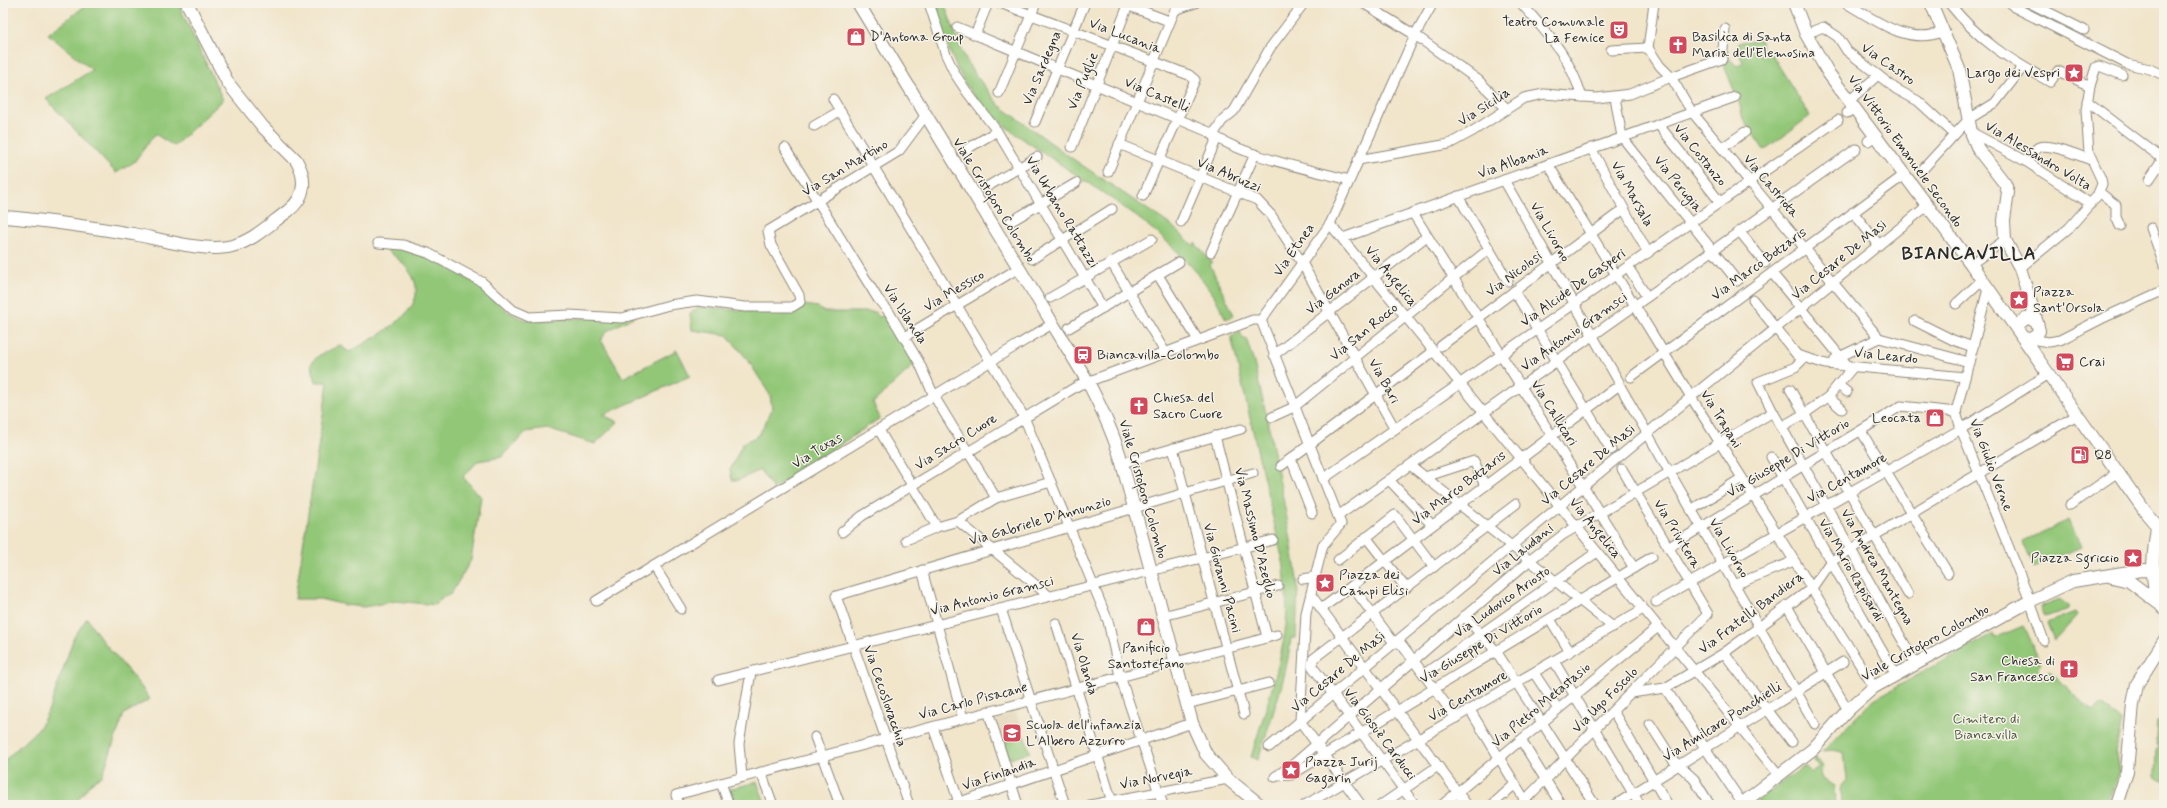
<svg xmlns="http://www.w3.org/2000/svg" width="2167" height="808" font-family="Mynerve,sans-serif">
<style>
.built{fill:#e2d6b7}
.green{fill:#93c778;stroke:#5f7952}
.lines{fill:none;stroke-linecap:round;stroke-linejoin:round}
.minor-casing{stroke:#8e887a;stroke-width:11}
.tertiary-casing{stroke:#8e887a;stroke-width:14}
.minor{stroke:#fff;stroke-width:9}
.tertiary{stroke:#fff;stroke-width:12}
.labels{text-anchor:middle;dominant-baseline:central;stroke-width:3;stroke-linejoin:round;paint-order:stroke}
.poi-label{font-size:14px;fill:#2b2b2b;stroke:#f7f3e8;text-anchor:start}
.street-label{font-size:14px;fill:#2b2b2b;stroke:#f7f3e8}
.park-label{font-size:14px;fill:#4a5a42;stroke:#f7f3e8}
.district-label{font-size:18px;font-weight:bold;letter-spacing:1px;fill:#2b2b2b;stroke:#f7f3e8}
</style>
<rect width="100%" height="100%" fill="#f7f3e8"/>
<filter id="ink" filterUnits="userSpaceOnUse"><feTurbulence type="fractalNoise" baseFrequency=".025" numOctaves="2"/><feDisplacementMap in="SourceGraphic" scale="8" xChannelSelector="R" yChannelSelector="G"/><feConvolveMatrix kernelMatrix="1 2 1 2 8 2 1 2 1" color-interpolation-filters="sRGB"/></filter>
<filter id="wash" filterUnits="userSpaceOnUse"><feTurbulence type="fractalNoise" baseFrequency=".012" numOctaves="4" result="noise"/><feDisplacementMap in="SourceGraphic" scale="16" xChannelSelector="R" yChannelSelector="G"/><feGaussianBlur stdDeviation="0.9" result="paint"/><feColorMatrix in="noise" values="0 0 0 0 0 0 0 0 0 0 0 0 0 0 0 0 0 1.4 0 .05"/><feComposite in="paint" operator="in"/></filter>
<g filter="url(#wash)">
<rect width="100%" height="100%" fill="#f1e5ca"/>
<path class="built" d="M1016 712 1030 752 1010 759 996 719Z"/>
<g class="green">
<path d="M89 3H178L223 100 174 146 155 134 134 162 116 173 46 99 92 70 48 34Z"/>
<path d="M934 3H944L961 49 971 69 999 105 1073 159 1172 226 1194 246 1195 243 1212 263 1210 265 1234 315 1226 319C1221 310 1217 299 1210 290 1170 232 1105 195 1048 156 1020 137 991 119 971 92 952 65 943 34 934 3Z"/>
<path d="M1761 40V57L1771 53 1810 116 1764 150 1743 119 1737 93H1735L1723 63 1730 59 1737 66 1743 63 1738 51V42Z"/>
<path d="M400 248C426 256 452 268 475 283 496 298 505 317 532 321L637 315 607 331 601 340 623 378 677 350 690 376 603 415 618 422 595 444 547 429 526 432 502 457 478 461 463 477 481 497 471 560 451 594 440 599 436 605 396 601 364 607 345 605 320 599H295L328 382H316L311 364 318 356 340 345 349 352C396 326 453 296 385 249Z"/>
<path d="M804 305 818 307 824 312H876L878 317 885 315 916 363 873 403 880 418 773 489 760 470 739 480H732L730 470 743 443 759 435 772 409 770 395 748 360 727 335 692 330 690 314 698 307 788 314Z"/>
<path d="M1240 331 1243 339 1246 338 1254 363 1268 422 1290 534 1298 586 1296 638H1291C1287 679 1270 720 1258 760L1251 757C1264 713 1280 670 1286 625 1288 605 1285 585 1284 566L1231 336Z"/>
<path d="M2069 520 2081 547 2034 567 2023 541Z"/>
<path d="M2059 599 2069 606V609L2045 617 2041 606Z"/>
<path d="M2075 612 2077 615 2054 640 2047 623Z"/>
<path d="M87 618C105 648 131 671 150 699L124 714 102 776 91 783 74 805H3V762L40 727 50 707 74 637Z"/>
<path d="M2023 626 2034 646 2033 647 2040 664 2037 667 2045 675 2049 670 2094 713 2102 704 2122 720 2116 750 2120 772 2106 805H1842L1841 787 1847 780 1844 753C1836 750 1830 749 1822 752L1874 699 1993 634 1995 638Z"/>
<path d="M2164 719V741L2162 745H2158L2156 741 2157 722Z"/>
<path d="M1024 736 1030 752 1010 759 1004 743Z"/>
<path d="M2158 747H2162L2164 753V782L2155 776 2156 749Z"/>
<path d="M1815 757 1823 766 1820 773 1822 779 1834 786 1835 805H1751L1803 767H1806L1812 773 1819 767 1814 761Z"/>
<path d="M757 782 766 805H735L729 789Z"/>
</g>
</g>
<g filter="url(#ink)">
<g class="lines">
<defs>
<g id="minor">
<path d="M929 3 946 55 955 74 967 92 997 131 1103 308"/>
<path d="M1000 3 1189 75 1195 80 1143 196"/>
<path d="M1363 3 1415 35 1478 80 1506 108"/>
<path d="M1521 3C1549 36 1569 55 1582 97"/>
<path d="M1846 3C1875 20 1909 47 1944 31"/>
<path d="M1949 3C1979 41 2009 59 2050 82L2058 71 2090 86 2086 110 2089 153 2101 179 2102 184 2097 196 2069 228 2020 268"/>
<path d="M2011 3 2014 7 2127 64 2150 69 2164 75"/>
<path d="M2030 3 2084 30"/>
<path d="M1124 4 1169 21"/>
<path d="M957 27 1209 132C1237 155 1312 170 1349 180"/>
<path d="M1806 34 1823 27 1838 37 1847 51 1896 89 1918 101 1953 133"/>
<path d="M975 35 988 3"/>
<path d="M1648 48 1660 66 1671 77 1692 112 1879 338"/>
<path d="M1648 48 1654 3"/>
<path d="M1611 50 1648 48"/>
<path d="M2090 86 2096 67 2099 66 2122 75"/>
<path d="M999 93 1036 3"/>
<path d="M1615 97 1622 137 1737 281"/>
<path d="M833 99 1024 417 1108 621 1120 676 1163 805"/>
<path d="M1849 101 1878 75"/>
<path d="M2087 101 2164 160"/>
<path d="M1847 113 1855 108"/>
<path d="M1035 122 1085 3"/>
<path d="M1658 124 1720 202"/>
<path d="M814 126 840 111"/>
<path d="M1971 132 2027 162 2091 204"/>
<path d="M1213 135 1222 121 1234 111 1270 48 1304 3"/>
<path d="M1868 141 1875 136"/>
<path d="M1119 144 1257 200 1271 215 1302 263 1395 429"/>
<path d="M1072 147 1129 3"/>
<path d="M785 148 878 299 889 312 919 362 934 396 996 498"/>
<path d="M1591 148 1648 253"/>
<path d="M1722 148 1745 132"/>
<path d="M967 149 997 131"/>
<path d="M1358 160 1449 144 1473 131 1524 98 1544 94 1597 98 1630 94 1671 77 1722 59 1725 29"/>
<path d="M2027 162C2030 157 2033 150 2039 147 2051 143 2080 156 2091 160"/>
<path d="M1548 164 1691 397 1874 687"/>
<path d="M1923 169 1969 119 1995 103 2023 67"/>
<path d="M1108 172 1175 10 1195 3"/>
<path d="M1504 180 1619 382"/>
<path d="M2149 180 2163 159"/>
<path d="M985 188 1037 157"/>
<path d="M2099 192 2116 205V217L2120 226"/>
<path d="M1458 196 1508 281"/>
<path d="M1853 212 1879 245"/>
<path d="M1413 213 1634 568"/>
<path d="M1010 222 1076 183"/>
<path d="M1181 222 1217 138"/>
<path d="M1330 224 1779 775"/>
<path d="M2151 228 2164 265"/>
<path d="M1740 232 1765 263"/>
<path d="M1343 238 1735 97"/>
<path d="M378 243 403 245 428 253 482 282 513 310 529 317 569 315 622 318 669 305 697 301 745 307H792L800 302 799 295 771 245 768 231 899 151 925 116"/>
<path d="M1211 252 1255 154"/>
<path d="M1032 259 1112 209"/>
<path d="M1111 262 1165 352"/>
<path d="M1971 264 2005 240"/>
<path d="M1628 267 1647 297"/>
<path d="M1772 273 1848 366"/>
<path d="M1158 275 1198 340"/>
<path d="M1988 289 1956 412 1961 429 2026 590 2044 641"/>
<path d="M1514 291 1611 450"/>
<path d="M1050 298 1152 239"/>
<path d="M1753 300 1797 355 1826 364 1965 377"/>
<path d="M1956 304 1982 280"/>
<path d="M1261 320 1341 524 1323 545 1306 613 1300 721 1361 805"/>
<path d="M1261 320 1330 224 1415 35 1433 3"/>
<path d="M1915 321 1953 340 1973 347"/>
<path d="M1069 328 1179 262"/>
<path d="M904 337 1019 268"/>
<path d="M1879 338 1969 362"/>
<path d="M2030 339 2049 342 2060 340 2101 319 2164 290"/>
<path d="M1441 346 1624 209"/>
<path d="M1274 355 1427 236"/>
<path d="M1804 358 1795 367 1758 382 1773 412 1916 664"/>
<path d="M1835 359 1879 338"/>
<path d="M1631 377 1904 175"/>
<path d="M1838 385 1847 392"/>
<path d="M1620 386 1815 724"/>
<path d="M1790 389 1908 594"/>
<path d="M1828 397 1842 409"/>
<path d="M1272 417 1294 407 1489 249"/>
<path d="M1781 427 1804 414 1828 397 1853 367"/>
<path d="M879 430 937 527"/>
<path d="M1861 431 1948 573"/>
<path d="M1215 436 1267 637"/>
<path d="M1173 448 1244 714"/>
<path d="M1771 457 1896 675"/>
<path d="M1291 459 1312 513"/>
<path d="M1122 463 1241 429"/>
<path d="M1410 465 1613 627"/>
<path d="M1281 466 1434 351"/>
<path d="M1425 477 1474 461 1485 486"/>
<path d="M1323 479 1838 120"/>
<path d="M1389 480 1432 525"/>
<path d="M2070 505 2118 472"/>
<path d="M1691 510 1742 478"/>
<path d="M1338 516 1856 149"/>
<path d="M958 521 1049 596"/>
<path d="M842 532 862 516 1079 385 1253 320H1261"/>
<path d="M1366 537 1406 588"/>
<path d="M906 540 937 527 958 521 996 498 1051 482"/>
<path d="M1669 547 1901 406 1956 412"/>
<path d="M1338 560 1395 515 1434 567"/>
<path d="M654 566 681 609"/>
<path d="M922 570 963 718"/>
<path d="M1303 579 1315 577"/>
<path d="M1734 585 1794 561"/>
<path d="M1352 586 1392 640 1402 645 1456 718"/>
<path d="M1311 595 1467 805"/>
<path d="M596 601 1052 324"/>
<path d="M1656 602 1961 429 2048 374"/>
<path d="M1787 606 1848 710"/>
<path d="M1001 609 1065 805"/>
<path d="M1321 609 1614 389"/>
<path d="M1163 616 1278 586"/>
<path d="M1464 616 1496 651 1595 805"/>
<path d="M1550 619 1570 652"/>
<path d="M1056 623 1113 805"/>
<path d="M1724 653 1792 742"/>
<path d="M1554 661 1640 805"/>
<path d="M1534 673 1558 709"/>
<path d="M1424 674 1597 552"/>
<path d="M718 680 1273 540"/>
<path d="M1665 688 1742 803"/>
<path d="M1631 693 1665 688 1724 653 1812 588 1830 562 2077 415"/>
<path d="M1187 704 1269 683"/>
<path d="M1470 710 1528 805"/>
<path d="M988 711 1018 805"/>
<path d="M1613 711 1668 805"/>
<path d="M1650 724 1673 760 1694 779 1710 805"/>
<path d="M933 727 960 805"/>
<path d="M815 737 840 805"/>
<path d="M1521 740 1561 805"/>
<path d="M1269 747 1691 397 1927 206"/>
<path d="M761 772 773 805"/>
<path d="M1276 776 1291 775 1652 557"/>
<path d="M742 777 739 744 751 672"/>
<path d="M1275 777 1295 763 1530 560 1564 534 1773 412"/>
<path d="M721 783 729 805"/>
<path d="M679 805 676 795 1277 635"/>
<path d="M909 805 836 596 1253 473"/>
<path d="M951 805 1192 723"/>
<path d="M1090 805 1228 779"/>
<path d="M1305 805 1643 609"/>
<path d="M1381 805 1438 766"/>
<path d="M1415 805 1312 666 1313 659 1516 504"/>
<path d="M1442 805 1658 627"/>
<path d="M1492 805 1515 784"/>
<path d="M1520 805 1708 614 1622 469"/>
<path d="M1615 805 1843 662"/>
</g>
<g id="tertiary">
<path d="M858 3 1088 382C1102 409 1114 434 1122 463L1192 723 1206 754 1228 779 1260 805"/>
<path d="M1794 3 1806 34 1829 74 1971 264 2147 514 2164 534"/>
<path d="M1931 3 1959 69 1971 132 1978 149 2005 184 2008 192 2004 220 2005 240 2020 268 2037 323"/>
<path d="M3 217C47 220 89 227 133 234 159 239 207 253 232 246 253 241 270 224 288 211 306 197 307 179 296 160L263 127 228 83 187 3"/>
<path d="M2018 330 2019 324 2026 318 2032 319 2037 323 2039 331C2036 338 2029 341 2022 337"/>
<path d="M2157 527C2154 549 2147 592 2164 609"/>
<path d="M2112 577 2129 581 2158 603"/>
<path d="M1740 805 1813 749 1848 710 1874 687 2030 601 2073 581 2142 570 2164 571"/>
<path d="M2116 805 2127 771 2133 704 2137 684 2164 641"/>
</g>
</defs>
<use href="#minor" class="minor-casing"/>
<use href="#tertiary" class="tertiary-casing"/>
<use href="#minor" class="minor"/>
<use href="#tertiary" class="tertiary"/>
</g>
</g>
<defs>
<symbol id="theatre-square" viewBox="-11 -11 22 22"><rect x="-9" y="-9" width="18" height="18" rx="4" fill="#d1495b" stroke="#f7f3e8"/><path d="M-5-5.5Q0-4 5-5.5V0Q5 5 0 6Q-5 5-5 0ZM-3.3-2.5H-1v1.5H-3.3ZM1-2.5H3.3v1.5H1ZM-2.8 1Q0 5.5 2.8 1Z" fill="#fff"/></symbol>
<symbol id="shop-square" viewBox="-11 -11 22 22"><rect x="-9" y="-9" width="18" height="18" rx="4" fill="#d1495b" stroke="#f7f3e8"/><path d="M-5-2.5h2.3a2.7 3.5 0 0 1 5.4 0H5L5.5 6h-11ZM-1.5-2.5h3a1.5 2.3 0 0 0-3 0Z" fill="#fff"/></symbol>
<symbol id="church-square" viewBox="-11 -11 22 22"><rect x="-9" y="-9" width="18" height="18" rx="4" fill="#d1495b" stroke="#f7f3e8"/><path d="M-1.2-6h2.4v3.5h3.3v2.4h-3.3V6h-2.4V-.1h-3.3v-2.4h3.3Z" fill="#fff"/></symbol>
<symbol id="sight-square" viewBox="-11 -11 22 22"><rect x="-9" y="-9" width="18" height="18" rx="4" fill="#d1495b" stroke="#f7f3e8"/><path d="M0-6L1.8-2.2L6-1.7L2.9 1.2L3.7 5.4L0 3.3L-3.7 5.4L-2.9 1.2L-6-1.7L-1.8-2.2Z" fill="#fff"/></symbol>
<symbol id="station-square" viewBox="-11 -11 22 22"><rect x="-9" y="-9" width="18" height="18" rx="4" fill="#d1495b" stroke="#f7f3e8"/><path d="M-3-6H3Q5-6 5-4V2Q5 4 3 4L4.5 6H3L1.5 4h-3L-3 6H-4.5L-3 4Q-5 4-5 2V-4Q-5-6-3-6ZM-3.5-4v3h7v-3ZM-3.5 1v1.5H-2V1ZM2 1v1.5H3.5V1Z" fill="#fff"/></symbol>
<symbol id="supermarket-square" viewBox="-11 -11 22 22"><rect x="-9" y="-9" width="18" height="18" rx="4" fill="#d1495b" stroke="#f7f3e8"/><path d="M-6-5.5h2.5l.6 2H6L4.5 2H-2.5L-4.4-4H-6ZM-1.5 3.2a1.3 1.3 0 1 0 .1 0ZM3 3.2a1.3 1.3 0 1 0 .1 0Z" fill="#fff"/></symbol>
<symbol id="fuel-square" viewBox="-11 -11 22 22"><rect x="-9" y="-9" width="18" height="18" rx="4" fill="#d1495b" stroke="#f7f3e8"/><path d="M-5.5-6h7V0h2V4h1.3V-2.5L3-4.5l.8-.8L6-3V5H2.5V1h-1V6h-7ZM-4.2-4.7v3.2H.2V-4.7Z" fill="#fff"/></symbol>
<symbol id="school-square" viewBox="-11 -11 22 22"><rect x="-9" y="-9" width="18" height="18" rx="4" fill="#d1495b" stroke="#f7f3e8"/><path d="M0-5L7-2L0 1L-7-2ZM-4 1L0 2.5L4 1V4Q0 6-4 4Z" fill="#fff"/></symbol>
</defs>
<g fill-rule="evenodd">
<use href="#theatre-square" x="1608" y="19" width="22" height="22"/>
<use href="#shop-square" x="845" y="26" width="22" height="22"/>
<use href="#church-square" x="1667" y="34" width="22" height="22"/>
<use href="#sight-square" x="2063" y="62" width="22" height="22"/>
<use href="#sight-square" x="2008" y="289" width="22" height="22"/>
<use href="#station-square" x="1072" y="344" width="22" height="22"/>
<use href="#supermarket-square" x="2054" y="351" width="22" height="22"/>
<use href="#church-square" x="1128" y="395" width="22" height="22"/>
<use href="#shop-square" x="1924" y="407" width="22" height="22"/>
<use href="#fuel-square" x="2069" y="444" width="22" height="22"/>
<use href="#sight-square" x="2122" y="547" width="22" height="22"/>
<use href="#sight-square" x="1314" y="572" width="22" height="22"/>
<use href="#shop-square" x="1135" y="616" width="22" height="22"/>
<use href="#church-square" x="2058" y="658" width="22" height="22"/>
<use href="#school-square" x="1001" y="722" width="22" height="22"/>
<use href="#sight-square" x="1280" y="759" width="22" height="22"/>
</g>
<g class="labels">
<g class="poi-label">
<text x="1605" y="22" text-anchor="end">Teatro Comunale<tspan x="1605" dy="16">La Fenice</tspan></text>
<text x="870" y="37">D'Antona Group</text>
<text x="1692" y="37">Basilica di Santa<tspan x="1692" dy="16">Maria dell'Elemosina</tspan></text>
<text x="2060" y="73" text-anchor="end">Largo dei Vespri</text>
<text x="2033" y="292">Piazza<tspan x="2033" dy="16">Sant'Orsola</tspan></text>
<text x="1097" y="355">Biancavilla-Colombo</text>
<text x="2079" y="362">Crai</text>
<text x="1153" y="398">Chiesa del<tspan x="1153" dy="16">Sacro Cuore</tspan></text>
<text x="1921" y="418" text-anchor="end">Leocata</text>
<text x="2094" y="455">Q8</text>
<text x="2119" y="558" text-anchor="end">Piazza Sgriccio</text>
<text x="1339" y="575">Piazza dei<tspan x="1339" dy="16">Campi Elisi</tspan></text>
<text x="1146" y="648" text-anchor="middle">Panificio<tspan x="1146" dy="16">Santostefano</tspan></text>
<text x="2055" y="661" text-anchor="end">Chiesa di<tspan x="2055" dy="16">San Francesco</tspan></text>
<text x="1026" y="725">Scuola dell'infanzia<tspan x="1026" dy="16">L'Albero Azzurro</tspan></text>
<text x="1305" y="762">Piazza Jurij<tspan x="1305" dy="16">Gagarin</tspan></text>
</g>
<g class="street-label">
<text transform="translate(1125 36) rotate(21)">Via Lucania</text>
<text transform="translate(1888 64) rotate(35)">Via Castro</text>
<text transform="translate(1042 68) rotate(-67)">Via Sardegna</text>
<text transform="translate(1083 81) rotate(-68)">Via Puglie</text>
<text transform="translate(1157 95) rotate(23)">Via Castelli</text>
<text transform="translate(1484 107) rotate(-33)">Via Sicilia</text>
<text transform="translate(1905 151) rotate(54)">Via Vittorio Emanuele Secondo</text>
<text transform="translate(1700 155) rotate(51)">Via Costanzo</text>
<text transform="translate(2038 156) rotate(31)">Via Alessandro Volta</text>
<text transform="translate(1513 162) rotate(-20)">Via Albania</text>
<text transform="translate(845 168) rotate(-31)">Via San Martino</text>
<text transform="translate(1229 175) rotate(23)">Via Abruzzi</text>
<text transform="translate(1678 184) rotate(51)">Via Perugia</text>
<text transform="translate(1771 186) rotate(50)">Via Castriota</text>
<text transform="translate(1632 194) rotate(61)">Via Marsala</text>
<text transform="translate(994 200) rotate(58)">Viale Cristoforo Colombo</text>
<text transform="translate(1062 212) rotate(59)">Via Urbano Rattazzi</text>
<text transform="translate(1550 232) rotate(60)">Via Livorno</text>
<text transform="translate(1294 250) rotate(-55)">Via Etnea</text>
<text transform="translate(1839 260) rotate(-39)">Via Cesare De Masi</text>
<text transform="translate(1759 264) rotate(-36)">Via Marco Botzaris</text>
<text transform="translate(1514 274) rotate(-37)">Via Nicolosi</text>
<text transform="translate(1391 276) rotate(51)">Via Angelica</text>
<text transform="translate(1573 288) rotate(-35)">Via Alcide De Gasperi</text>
<text transform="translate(954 291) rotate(-31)">Via Messico</text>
<text transform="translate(1333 292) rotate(-38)">Via Genova</text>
<text transform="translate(905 314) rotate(57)">Via Islanda</text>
<text transform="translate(1364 332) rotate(-39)">Via San Rocco</text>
<text transform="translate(1574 332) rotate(-35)">Via Antonio Gramsci</text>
<text transform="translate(1886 356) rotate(6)">Via Leardo</text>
<text transform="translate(1384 381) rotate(61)">Via Bari</text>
<text transform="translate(1554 413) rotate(58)">Via Callicari</text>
<text transform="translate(1721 419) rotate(58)">Via Trapani</text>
<text transform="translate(956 442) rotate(-32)">Via Sacro Cuore</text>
<text transform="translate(817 451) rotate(-31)">Via Texas</text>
<text transform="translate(1788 458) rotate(-31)">Via Giuseppe Di Vittorio</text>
<text transform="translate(1588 465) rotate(-40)">Via Cesare De Masi</text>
<text transform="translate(1991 465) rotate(69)">Via Giulio Verne</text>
<text transform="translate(1847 478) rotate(-29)">Via Centamore</text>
<text transform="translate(1459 488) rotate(-37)">Via Marco Botzaris</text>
<text transform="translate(1143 489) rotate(74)">Viale Cristoforo Colombo</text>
<text transform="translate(1040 521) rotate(-16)">Via Gabriele D'Annunzio</text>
<text transform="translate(1595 528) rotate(51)">Via Angelica</text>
<text transform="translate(1255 533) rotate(76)">Via Massimo D'Azeglio</text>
<text transform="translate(1677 534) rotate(59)">Via Privitera</text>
<text transform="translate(1729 548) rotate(60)">Via Livorno</text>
<text transform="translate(1523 550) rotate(-39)">Via Laudani</text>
<text transform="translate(1877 567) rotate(60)">Via Andrea Mantegna</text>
<text transform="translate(1851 570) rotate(60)">Via Mario Rapisardi</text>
<text transform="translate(1222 578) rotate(75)">Via Giovanni Pacini</text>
<text transform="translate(992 596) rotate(-14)">Via Antonio Gramsci</text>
<text transform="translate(1502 602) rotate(-35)">Via Ludovico Ariosto</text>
<text transform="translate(1751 613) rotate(-37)">Via Fratelli Bandiera</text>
<text transform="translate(1925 643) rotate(-29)">Viale Cristoforo Colombo</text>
<text transform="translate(1481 644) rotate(-31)">Via Giuseppe Di Vittorio</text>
<text transform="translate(1084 664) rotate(73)">Via Olanda</text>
<text transform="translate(1338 672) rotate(-40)">Via Cesare De Masi</text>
<text transform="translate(885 696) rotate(71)">Via Cecoslovacchia</text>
<text transform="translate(1468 696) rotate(-30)">Via Centamore</text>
<text transform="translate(1605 700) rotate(-45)">Via Ugo Foscolo</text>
<text transform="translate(973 701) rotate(-15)">Via Carlo Pisacane</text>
<text transform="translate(1541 705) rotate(-40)">Via Pietro Metastasio</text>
<text transform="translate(1722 722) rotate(-32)">Via Amilcare Ponchielli</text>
<text transform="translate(1380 734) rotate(53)">Via Giosuè Carducci</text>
<text transform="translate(999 774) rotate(-19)">Via Finlandia</text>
<text transform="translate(1156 778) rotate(-11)">Via Norvegia</text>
</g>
<g class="park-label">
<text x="1986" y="719">Cimitero di<tspan x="1986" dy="16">Biancavilla</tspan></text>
</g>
<g class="district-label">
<text x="1969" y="254">BIANCAVILLA</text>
</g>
</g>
<rect width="2167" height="808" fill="none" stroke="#f7f3e8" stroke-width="16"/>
</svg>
